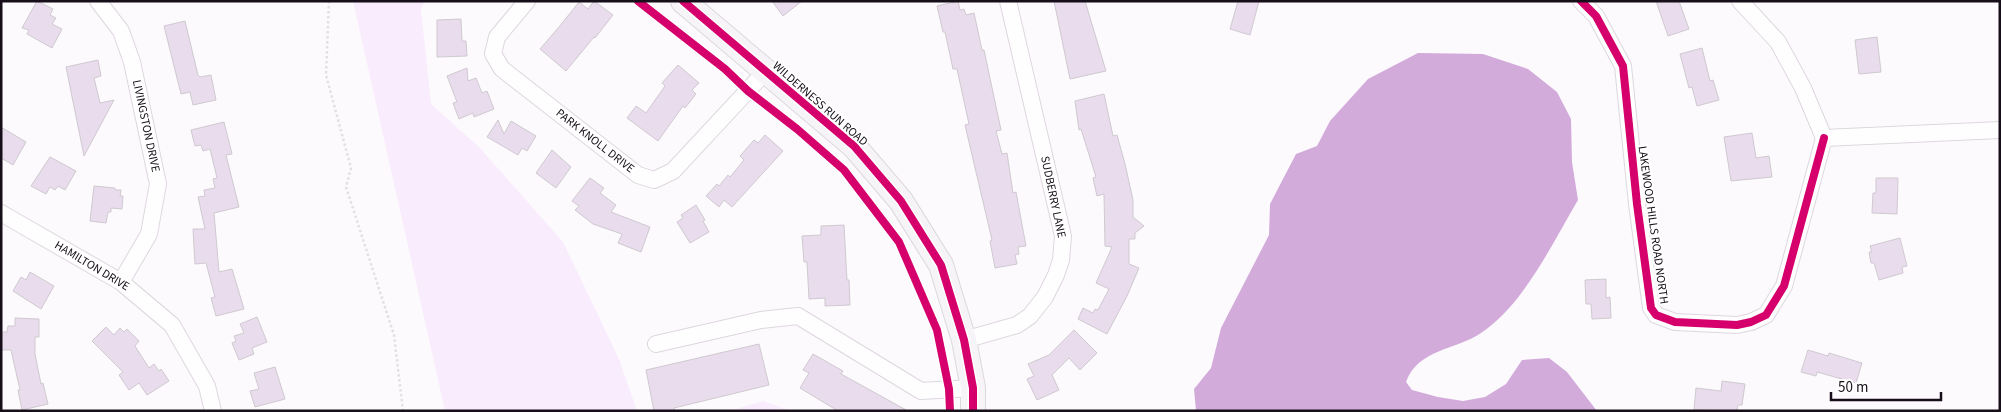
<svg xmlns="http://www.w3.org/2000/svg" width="2001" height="412" font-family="'Source Sans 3',sans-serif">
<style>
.green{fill:#f9ecfc}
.water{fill:#d2abdb}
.building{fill:#e9dcec;stroke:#cfc9d0}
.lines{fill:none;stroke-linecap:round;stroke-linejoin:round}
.street-casing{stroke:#ddd7de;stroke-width:18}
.secondary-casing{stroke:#ddd7de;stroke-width:26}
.path{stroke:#e2e0e2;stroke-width:2.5;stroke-dasharray:2.5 2.5;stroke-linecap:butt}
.street{stroke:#fffeff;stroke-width:16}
.secondary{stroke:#f7f4f8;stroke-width:24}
.cycleway-casing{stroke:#fff;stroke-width:11}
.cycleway{stroke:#d6006c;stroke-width:8}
.labels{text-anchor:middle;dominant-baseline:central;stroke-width:4;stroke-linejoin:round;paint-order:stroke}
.street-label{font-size:12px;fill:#160e18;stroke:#fff}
</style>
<rect width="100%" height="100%" fill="#fdfafe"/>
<g class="green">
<path d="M353 1H425L421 9 431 104 479 147 563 242 619 359 637 411H445Z"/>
<path d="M763 401 791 411H730Z"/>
</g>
<path class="water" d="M1418 53 1483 54 1528 69 1557 92 1571 119 1572 162 1578 200C1552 244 1524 304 1481 333 1456 350 1418 349 1406 382L1412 390 1438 397 1463 401 1485 397 1506 384 1522 360 1549 358 1567 372 1597 411H1196L1194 389 1211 368 1221 328 1269 235 1270 204 1296 154 1317 146 1330 121 1368 79Z"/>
<g class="building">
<path d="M37 1 53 9 50 15 56 18 52 24 62 29 52 48 27 34 29 30 22 28Z"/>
<path d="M594 1 613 15 595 38 594 37 566 71 540 49 559 27 579 2 588 9Z"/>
<path d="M772 1H802L783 16Z"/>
<path d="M958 1 960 10 964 9 966 15 974 13 982 50H984L1001 130 996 131 1002 154 1007 153 1013 193 1016 192 1026 246 1018 247 1019 254 1015 255 1017 264 995 268 990 241 992 240 965 125 969 124 957 69H953L945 32H943L937 6Z"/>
<path d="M1054 1H1085L1106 71 1070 79Z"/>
<path d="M1238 1H1259L1250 35 1230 29Z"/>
<path d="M1656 1H1679L1689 29 1668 36Z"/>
<path d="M461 19 462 41H466L467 56 437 57V20Z"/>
<path d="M185 21 198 75 200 77 211 75 216 100 193 105 190 92 181 94 164 26Z"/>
<path d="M1877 37 1881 72 1859 74 1855 40Z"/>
<path d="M1702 48 1710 81 1713 80 1719 100 1697 106 1692 87 1689 88 1680 54Z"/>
<path d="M98 60 101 76 94 78 100 103 114 100 84 156 66 67Z"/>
<path d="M678 65 699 83 692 90 696 94 685 108 683 106 658 141 627 118 636 106 646 113 665 86 662 83Z"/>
<path d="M467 68 468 81 476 78 482 93 487 91 494 109 474 117 473 113 459 119 453 103 457 102 447 76Z"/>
<path d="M1104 94 1113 136 1117 135 1125 164 1133 200V217L1144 226 1135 233V239H1129V264L1139 268 1127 296 1107 334 1078 319 1083 308 1093 313 1095 309 1098 310 1109 289 1096 283 1112 247 1105 246 1104 194 1097 196 1093 178 1096 177 1081 129 1079 130 1075 101Z"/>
<path d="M498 120 504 134 511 121 536 136 527 151 522 148 518 155 487 137Z"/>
<path d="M224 122 232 154 226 155 239 207 214 213 219 272 232 269 244 309 216 316 211 298 215 297 206 263 195 264 193 229H205L198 197 205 196 204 190 215 188 213 179 217 178 210 149 203 151 201 145 195 146 191 130Z"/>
<path d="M1 127 26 142 13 165 1 158Z"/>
<path d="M1752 133 1756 158 1769 156 1772 177 1731 181 1724 137Z"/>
<path d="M765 135 783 151 732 207 724 200 719 207 706 196 717 184 719 186 728 175 730 177 744 160 740 156 754 140 758 143Z"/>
<path d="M552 150 571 167 556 188 536 173Z"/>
<path d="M50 157 76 171 65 190 58 186 55 190 50 187 46 194 31 186Z"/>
<path d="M590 178 604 188 600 193 616 205 611 212 650 227 641 252 618 243 622 234 593 224 575 210 579 206 572 201Z"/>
<path d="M1876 178H1898L1897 214 1872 213 1873 193H1876Z"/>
<path d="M94 186 115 188V190H121L120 196H123L122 209 111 208V212H108L106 223 90 221Z"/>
<path d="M696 205 705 220 703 221 709 232 690 243 677 222 683 218 681 215Z"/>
<path d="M844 225 847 280H849L850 305 825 306V298L809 299 807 262H804L802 236 821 235V226Z"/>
<path d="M1900 238 1907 266 1902 267 1903 273 1879 280 1874 263H1871L1869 252H1872L1870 246Z"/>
<path d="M30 272 54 286 41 309 13 291 21 277 26 280Z"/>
<path d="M1606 279V298L1610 297 1611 318 1592 319 1591 304H1586L1585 280Z"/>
<path d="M257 317 267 342 252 348 254 354 239 360 232 343 236 341 234 336 244 333 240 324Z"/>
<path d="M15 318 39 319V337H35V354L41 384 43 383 48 404 22 410 18 390H20L11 350H1V332H7L8 326H15Z"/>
<path d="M106 327 114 335 120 328 124 332 127 329 139 341 135 346 149 368 154 364 159 371 161 369 169 381 147 395 139 383 129 390 119 375 123 372 92 341Z"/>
<path d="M1074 330 1097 353 1080 370 1069 358 1052 375 1059 390 1037 400 1027 379 1034 376 1028 364 1049 355Z"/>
<path d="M759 344 769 385 674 408 675 411H654L646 370Z"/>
<path d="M1808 350 1828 356 1829 353 1862 363 1856 383 1817 372 1816 376 1801 372Z"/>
<path d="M813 354 843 371 841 374 908 411H838L828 405 800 388 809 373 803 370Z"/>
<path d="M275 367 285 399 255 407 250 391 259 389 254 373Z"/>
<path d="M1722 381 1745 384 1742 405H1738L1737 411 1694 410 1696 388 1721 391Z"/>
</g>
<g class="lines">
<defs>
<g id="street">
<path d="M98 1 121 31 132 62 158 184 149 234 121 282"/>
<path d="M527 1 497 37 493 54 502 69 638 175 654 180 673 171 766 71"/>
<path d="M1581 1 1596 16 1623 66 1637 204 1651 308 1656 315 1675 322 1737 325 1751 322 1766 315 1784 286 1824 138"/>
<path d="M1740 1 1778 42 1803 88 1824 138"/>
<path d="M1824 138 2000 130"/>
<path d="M1 213 121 282 172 325 207 386 213 411"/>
<path d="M964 340 1017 325 1030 316 1045 297 1056 275 1061 260 1063 236 1008 1"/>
<path d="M656 344 761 320 798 316 921 391 973 388"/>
</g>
<path id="secondary" d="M683 1 854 146 901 201 941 265 964 340 973 388V411"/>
</defs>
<use href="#street" class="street-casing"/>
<use href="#secondary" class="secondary-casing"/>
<path class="path" d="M329 1 326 75 351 168 346 187 394 335 403 411"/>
<use href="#street" class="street"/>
<use href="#secondary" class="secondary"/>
<defs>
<g id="cycleway">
<path d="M638 1 725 69 748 91 797 129 844 170 899 242 937 330 949 389 950 411"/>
<path d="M683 1 854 146 901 201 941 265 964 340 973 388V411"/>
<path d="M1581 1 1596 16 1623 66 1637 204 1651 308 1656 315 1675 322 1737 325 1751 322 1766 315 1784 286 1824 138"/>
</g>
</defs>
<use href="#cycleway" class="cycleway-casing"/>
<use href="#cycleway" class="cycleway"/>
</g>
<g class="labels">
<g class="street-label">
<text transform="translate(820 104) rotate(41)">WILDERNESS RUN ROAD</text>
<text transform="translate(146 126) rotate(78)">LIVINGSTON DRIVE</text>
<text transform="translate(595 141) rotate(38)">PARK KNOLL DRIVE</text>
<text transform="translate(1053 197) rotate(78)">SUDBERRY LANE</text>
<text transform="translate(1653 225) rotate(82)">LAKEWOOD HILLS ROAD NORTH</text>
<text transform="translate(92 266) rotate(31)">HAMILTON DRIVE</text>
</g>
</g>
<rect width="2001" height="412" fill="none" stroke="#160e18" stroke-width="5"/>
<path d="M1831 392v8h110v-8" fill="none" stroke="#160e18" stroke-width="2.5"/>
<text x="1838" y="392" font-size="15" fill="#160e18" stroke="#ffffff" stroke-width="4" paint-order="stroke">50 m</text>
</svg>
